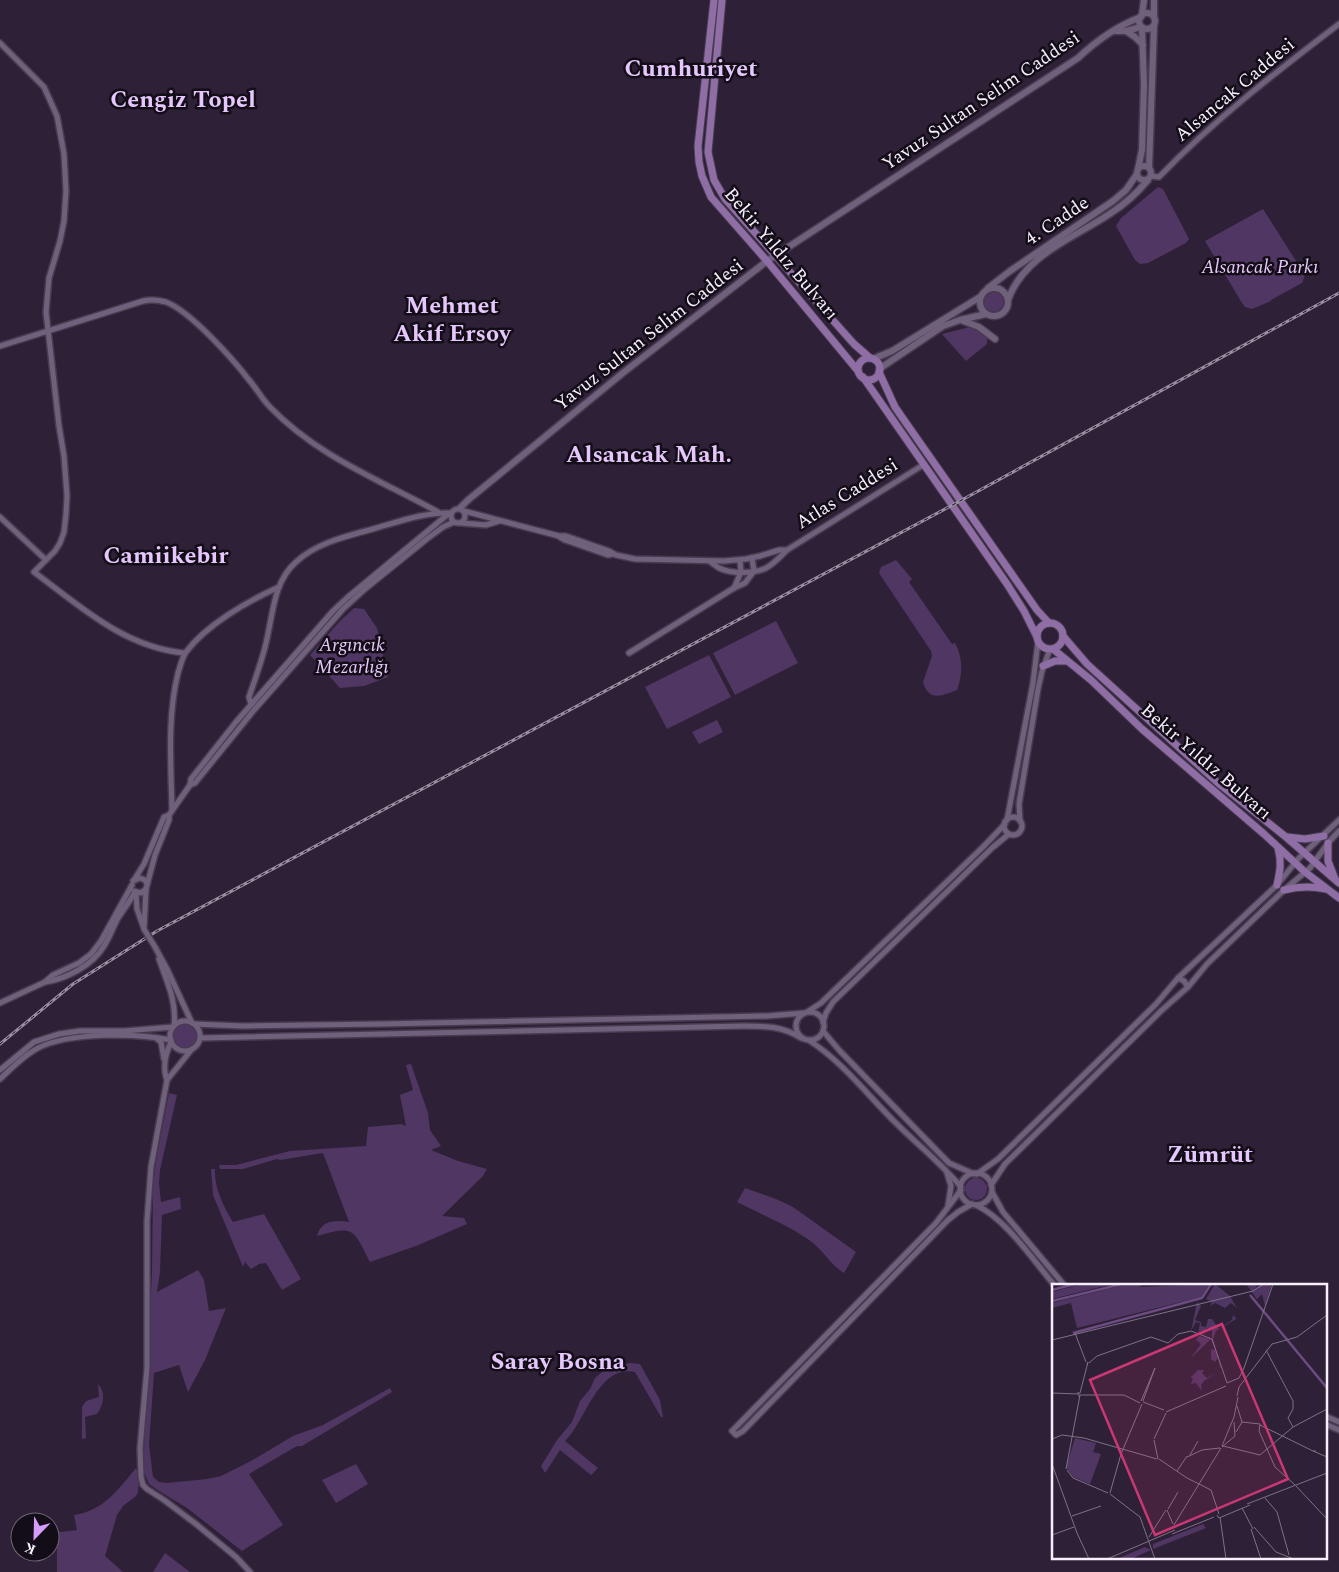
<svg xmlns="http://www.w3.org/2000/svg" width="1339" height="1572" font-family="Spectral,serif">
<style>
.green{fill:#503662}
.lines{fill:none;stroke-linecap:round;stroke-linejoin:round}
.tertiary-casing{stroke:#483b4f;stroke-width:8}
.secondary-casing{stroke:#483b4f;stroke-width:9}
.primary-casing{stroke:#483b4f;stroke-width:9}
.tertiary{stroke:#6f607b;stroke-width:5}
.secondary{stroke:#6f607b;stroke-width:6}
.primary{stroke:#8e6ea5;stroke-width:7}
.rail-casing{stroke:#9b90a3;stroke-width:3}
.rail{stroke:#130d17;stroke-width:1;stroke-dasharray:4;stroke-linecap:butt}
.tertiary-bridge-casing{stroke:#483b4f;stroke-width:8;stroke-linecap:butt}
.tertiary-bridge{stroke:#6f607b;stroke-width:5}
.labels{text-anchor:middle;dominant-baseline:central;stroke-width:5;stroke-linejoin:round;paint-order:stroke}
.street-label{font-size:19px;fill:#f7eefe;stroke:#130d17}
.park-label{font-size:19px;font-style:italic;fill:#e5c9fa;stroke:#130d17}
.district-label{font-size:24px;font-weight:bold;fill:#e6c7fd;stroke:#130d17}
.inset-river{fill:none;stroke:#6c4c82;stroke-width:2.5}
.inset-road{fill:none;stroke:#7e7287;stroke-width:1}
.view{fill:#ca3873;fill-opacity:0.15;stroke:#ca3873;stroke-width:2.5}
.inset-edge{fill:none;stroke:#f7eefe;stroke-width:2.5}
</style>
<rect width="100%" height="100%" fill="#2e2037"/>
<g class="green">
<path d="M1158 187 1163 189 1189 239 1186 243 1148 263 1140 264 1135 260 1116 226 1121 218Z"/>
<path d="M1263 209 1305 275 1302 283 1271 300V301L1252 309 1245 307 1242 303 1205 241Z"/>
<circle cx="994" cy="302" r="10"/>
<path d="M974 326 987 329V344L966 361 942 334Z"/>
<path d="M896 560 912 579 909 582 952 644 955 643C963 657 963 674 957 690 943 695 929 703 923 682L932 656 931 651 879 573 881 567Z"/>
<path d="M354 608 364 609 377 628 388 677 364 686 340 688 310 655 339 622Z"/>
<path d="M776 621 798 663 735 695 713 653Z"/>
<path d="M709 655 731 697 667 729 645 687Z"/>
<path d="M717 720 723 732 699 744 692 732Z"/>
<circle cx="185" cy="1036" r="12"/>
<path d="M411 1064 428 1113 430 1130 441 1146 431 1150 458 1161 487 1169 483 1176 442 1216 464 1218 467 1224 416 1246 370 1262C353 1229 355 1225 317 1236 321 1220 336 1220 349 1222L323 1153 280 1160 277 1159 243 1169H220L219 1165H236L290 1151 366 1146 368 1127 401 1124 406 1126 400 1095 413 1090 406 1065Z"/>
<path d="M169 1093 177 1095 160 1170 159 1183 161 1202 180 1197 181 1209 162 1215 160 1272 157 1292 198 1270 204 1280 209 1311 226 1308 205 1360 188 1392 179 1365 154 1373 149 1445 153 1477 159 1482 166 1483 207 1479 221 1476 251 1461 293 1436 323 1425 390 1388 392 1392 302 1446H297L249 1474 283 1525 242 1551 187 1508 159 1491 149 1484 144 1472V1449L152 1271 153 1186 156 1160Z"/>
<path d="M211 1169H215C214 1187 223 1206 233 1222L264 1214 301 1279 282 1290 266 1263 259 1264 251 1269 245 1262 243 1267 213 1195Z"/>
<circle cx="976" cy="1189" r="11"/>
<path d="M745 1188 776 1199 793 1207 856 1252 844 1273C833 1267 824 1252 813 1243 791 1226 762 1215 737 1202Z"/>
<path d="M630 1363 640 1364 660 1400 663 1417H661L635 1372C598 1364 586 1421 565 1441L598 1468 591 1475 560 1450 545 1473 541 1466 557 1440 572 1422 580 1401 590 1389 595 1378 602 1372 610 1367Z"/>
<path d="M98 1384C106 1393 104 1404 97 1414L85 1417 86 1438 82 1439V1407L86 1401 99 1397Z"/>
<path d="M356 1464 368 1484 336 1503 322 1480Z"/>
<path d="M136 1468 139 1479 138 1492 136 1496 123 1506 117 1515 105 1556 123 1572H57V1545L50 1541V1528L61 1532 77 1530 74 1515C103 1511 118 1490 136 1468Z"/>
<path d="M165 1553 190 1572H153Z"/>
</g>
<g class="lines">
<defs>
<g id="tertiary">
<path d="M0 43 44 87 57 116 64 154 66 191 64 221 60 241 49 278 46 312 59 426 64 456 67 496 66 514 64 532 60 543 55 551 34 572C81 607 124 647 184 653"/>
<path d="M1151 176 1159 177C1214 120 1276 72 1339 24"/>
<path d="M0 346 143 301C151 299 159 300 166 302 190 311 233 359 249 380 257 389 262 399 270 407 317 456 380 480 438 512"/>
<circle cx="458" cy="516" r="7"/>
<path d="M464 511 559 536H566L609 551 616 555 635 559 724 561 746 559 760 556 779 550H787"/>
<path d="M0 517 46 560"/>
<path d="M461 523 486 525 499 521"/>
<path d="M560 537 565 540 608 555 613 554"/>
<path d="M709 561C712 563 716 566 719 568 731 574 753 574 766 568 774 564 781 556 787 550L923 465"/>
<path d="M734 588 741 572 740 560"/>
<path d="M629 653 734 588 745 583 754 571 752 558"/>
<path d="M251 704 249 697C255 679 262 661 266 643 273 615 273 582 296 562 316 543 347 536 373 529 398 522 424 512 451 513"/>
<path d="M190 785 195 783 254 710 343 609 365 589 428 538 443 527 454 522"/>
<path d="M172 810C171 764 167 718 178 673 180 667 182 658 186 652 206 625 248 601 279 587"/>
<circle cx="1013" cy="826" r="9"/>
<path d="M1007 820 1033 683 1038 642"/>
<path d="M1020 821 1019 804 1038 689 1042 671 1050 649"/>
<path d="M134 880 144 864 164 817 169 815 190 785 191 779 236 722 333 611 348 597 447 515 451 514"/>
<path d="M133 881 140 878 145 880 147 884"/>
<path d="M134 891 141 893 146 889 155 855 169 820V815"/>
<path d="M136 892 137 909 143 926"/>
<path d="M144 929 146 889"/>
<path d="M155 947 167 969 192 1023"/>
<path d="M159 959C167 982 177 1002 174 1026"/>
<path d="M1178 978 1184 981 1188 987"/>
<path d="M45 982C66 979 93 965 104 946 110 937 113 927 118 918 124 909 130 901 135 892"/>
<path d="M0 1003 45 982 53 975 79 963 91 954 101 941 132 885"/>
<circle cx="810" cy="1026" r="14"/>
<path d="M807 1012 821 1003 983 847 1005 824"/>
<circle cx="185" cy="1036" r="15"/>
<path d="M823 1022 826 1013 833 1002 992 848 1009 834"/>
<path d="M194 1024 243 1026 381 1024 767 1016 804 1013"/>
<path d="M823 1031 839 1050 949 1163 974 1174"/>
<path d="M156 1038 161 1042 164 1059"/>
<path d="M200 1038 744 1026C766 1026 782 1026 801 1038"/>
<path d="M810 1041C844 1063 869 1097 898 1125 919 1146 942 1164 961 1187"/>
<path d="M192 1049 167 1080 151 1167 147 1221V1368L140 1448 141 1477 143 1485 147 1489 164 1500 196 1524 236 1557 250 1572"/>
<path d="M0 1070 34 1042 59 1034 80 1031H124L173 1027"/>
<path d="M0 1079C12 1068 24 1055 38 1048 69 1032 137 1033 171 1040"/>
<path d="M167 1080C162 1067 165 1055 171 1042"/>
<path d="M947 1173 951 1186 948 1206"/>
<circle cx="976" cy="1189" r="16"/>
<path d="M977 1174 998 1159 1156 1004 1178 978 1277 885 1299 858 1339 820"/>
<path d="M991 1185 1005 1164 1162 1010 1188 987 1207 964 1284 890 1310 868 1328 843 1339 831"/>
<path d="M961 1190 936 1223 732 1431 736 1435 743 1431 948 1220 958 1212 972 1204"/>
<path d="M992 1192 1003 1212 1065 1286"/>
<path d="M976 1205C1006 1219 1033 1260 1055 1286"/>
<path d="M1325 1416 1339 1422"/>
<path d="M1325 1424 1339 1430"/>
</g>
<g id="secondary">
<circle cx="1147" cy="21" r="8"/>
<path d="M1142 15 1144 0"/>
<path d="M1154 17V0"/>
<path d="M1116 31H1126L1141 27"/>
<path d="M1126 31 1135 37 1143 45"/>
<circle cx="1144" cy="173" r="7"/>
<path d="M1149 168 1154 26"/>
<path d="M1138 169 1142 150 1144 85 1142 28"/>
<circle cx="994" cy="302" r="14"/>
<path d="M988 288 1010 271 1113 201 1126 190 1137 174"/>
<path d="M1008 300C1024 255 1074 238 1111 213 1125 204 1137 193 1148 180"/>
<path d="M961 320 979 327 995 339"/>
<path d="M873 359 892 351 980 297"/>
<path d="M879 369 943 326 960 320 986 314"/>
<path d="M460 508 468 500 624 372 767 261 1078 58C1096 41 1117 26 1141 17"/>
</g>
<g id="primary">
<path d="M714 0 698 146 699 162 702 176 711 197 767 261 858 371"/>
<path d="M722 0 708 152 714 180 725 199 854 344 870 358"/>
<circle cx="869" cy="369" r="11"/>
<path d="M879 372 895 407 904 420 1037 610 1049 623"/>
<path d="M863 377 1007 584 1024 611 1037 637"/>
<circle cx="1050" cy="636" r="13"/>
<path d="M1063 636 1087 664 1218 783 1286 837 1339 883"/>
<path d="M1053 649 1091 680 1142 729 1264 834 1305 872 1339 898"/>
<path d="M1043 666 1055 661H1067"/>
<path d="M1287 837 1305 839 1324 836"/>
<path d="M1328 843V861L1335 879"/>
<path d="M1277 885C1280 871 1282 862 1278 848"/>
<path d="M1284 890C1299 886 1311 886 1326 889"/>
</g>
</defs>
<use href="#tertiary" class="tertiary-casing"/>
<use href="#secondary" class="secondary-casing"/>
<use href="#primary" class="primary-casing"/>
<use href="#tertiary" class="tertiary"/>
<use href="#secondary" class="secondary"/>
<use href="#primary" class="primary"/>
<defs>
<path id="rail" d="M0 1044 73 984 157 931 960 501 1339 293"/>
</defs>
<use href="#rail" class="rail-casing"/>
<use href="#rail" class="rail"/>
<defs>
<path id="tertiary-bridge" d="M144 929 155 947"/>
</defs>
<use href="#tertiary-bridge" class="tertiary-bridge-casing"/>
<use href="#tertiary-bridge" class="tertiary-bridge"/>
</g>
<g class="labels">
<g class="street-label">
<text transform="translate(1235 90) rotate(-40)">Alsancak Caddesi</text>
<text transform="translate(981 101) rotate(-34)">Yavuz Sultan Selim Caddesi</text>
<text transform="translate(1057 221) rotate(-34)">4. Cadde</text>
<text transform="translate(781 254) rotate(50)">Bekir Yıldız Bulvarı</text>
<text transform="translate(649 335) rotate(-38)">Yavuz Sultan Selim Caddesi</text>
<text transform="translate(847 494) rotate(-32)">Atlas Caddesi</text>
<text transform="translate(1206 762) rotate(41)">Bekir Yıldız Bulvarı</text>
</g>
<g class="park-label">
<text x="1260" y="267">Alsancak Parkı</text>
<text x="352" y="645">Argıncık<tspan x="352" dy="22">Mezarlığı</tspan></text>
</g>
<g class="district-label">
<text x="691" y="69">Cumhuriyet</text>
<text x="183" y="100">Cengiz Topel</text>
<text x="452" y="306">Mehmet<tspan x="452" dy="28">Akif Ersoy</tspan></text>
<text x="649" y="455">Alsancak Mah.</text>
<text x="166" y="556">Camiikebir</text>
<text x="1210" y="1155">Zümrüt</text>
<text x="558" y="1362">Saray Bosna</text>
</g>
</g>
<g transform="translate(1052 1284)">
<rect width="275" height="275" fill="#2e2037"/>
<path d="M30 0H61L0 15V8ZM76 0H93L87 3 157 0 149 13 25 44 19 19 0 24V19ZM163 0 178 12 185 24 179 19 173 24 163 19 158 22 160 18 154 15ZM194 0H204L205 4 207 0H220L213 22 210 10 205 15 212 25ZM145 18 149 22 143 36 149 38V42L154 43 156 35H160L167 45 180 36 181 31 184 34V35L164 47 161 55 169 83 168 84 166 74 163 78 159 75V65L163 66 159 55 139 74 149 60 144 56 147 52 160 55V46L155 44 154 48 148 47 146 50 148 39 144 38 139 47ZM146 86H152L150 89 155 94 165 89 152 97 149 101 150 107 144 99 139 100 141 94H138ZM23 154 44 159 41 168 49 170 38 200 21 193 14 183ZM151 240 154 244 101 265V260ZM93 263 99 266 79 275H65Z" fill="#503662"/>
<path class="inset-river" d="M0 6 23 0M198 11 275 104M0 17 70 0M21 49 150 14 159 0"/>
<path class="inset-road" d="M23 49 34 78M0 56 201 7 212 0M214 66 241 117V125L236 134 241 143M37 79 45 72 99 53 116 59 126 50 139 47 160 55 175 99M175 99 187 94 192 84 221 0M0 109 27 110V113M25 109H28L36 78 35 81M185 112 187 103 220 60 245 53 275 31M89 117 103 84 91 117M91 118 112 126M114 128 174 102M190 138 208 140 207 147 223 183 243 201M208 141 261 167M184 148 190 138 185 122M0 155 10 151 32 154 105 175M102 155 114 129M102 156 106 175M170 162 182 133 186 113M171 162 208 171 241 143 275 125M170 163 183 152 182 138M264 167H261L275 173M138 171 146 157M135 173 150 166 168 164M107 175 135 194M0 180 25 249M14 185 28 111H72L88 119M15 186 21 194 56 209M125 187 135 172M135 194 159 206 167 230M244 202 275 235M58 209 69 170 90 120M58 210 88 233 103 275M213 214 225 228 237 271M195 220 275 189M190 224 201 245M116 225 126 208M115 226 121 240M165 231 167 234 198 221M20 232 49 222M168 233 174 275M122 241 169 164M202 243 224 268 242 275M199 245 209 275M25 249 37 275M120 250 162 233M0 251 22 243M97 253 114 226M55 275 123 246"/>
<path class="view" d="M170 40 236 195 103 251 38 96Z"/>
<rect width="275" height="275" class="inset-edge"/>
</g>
<g transform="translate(35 1537) rotate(203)"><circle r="24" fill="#130d17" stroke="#6e6773"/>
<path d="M0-4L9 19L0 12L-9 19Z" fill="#d59cfb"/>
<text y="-8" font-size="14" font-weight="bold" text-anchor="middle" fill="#f7eefe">K</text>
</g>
</svg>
